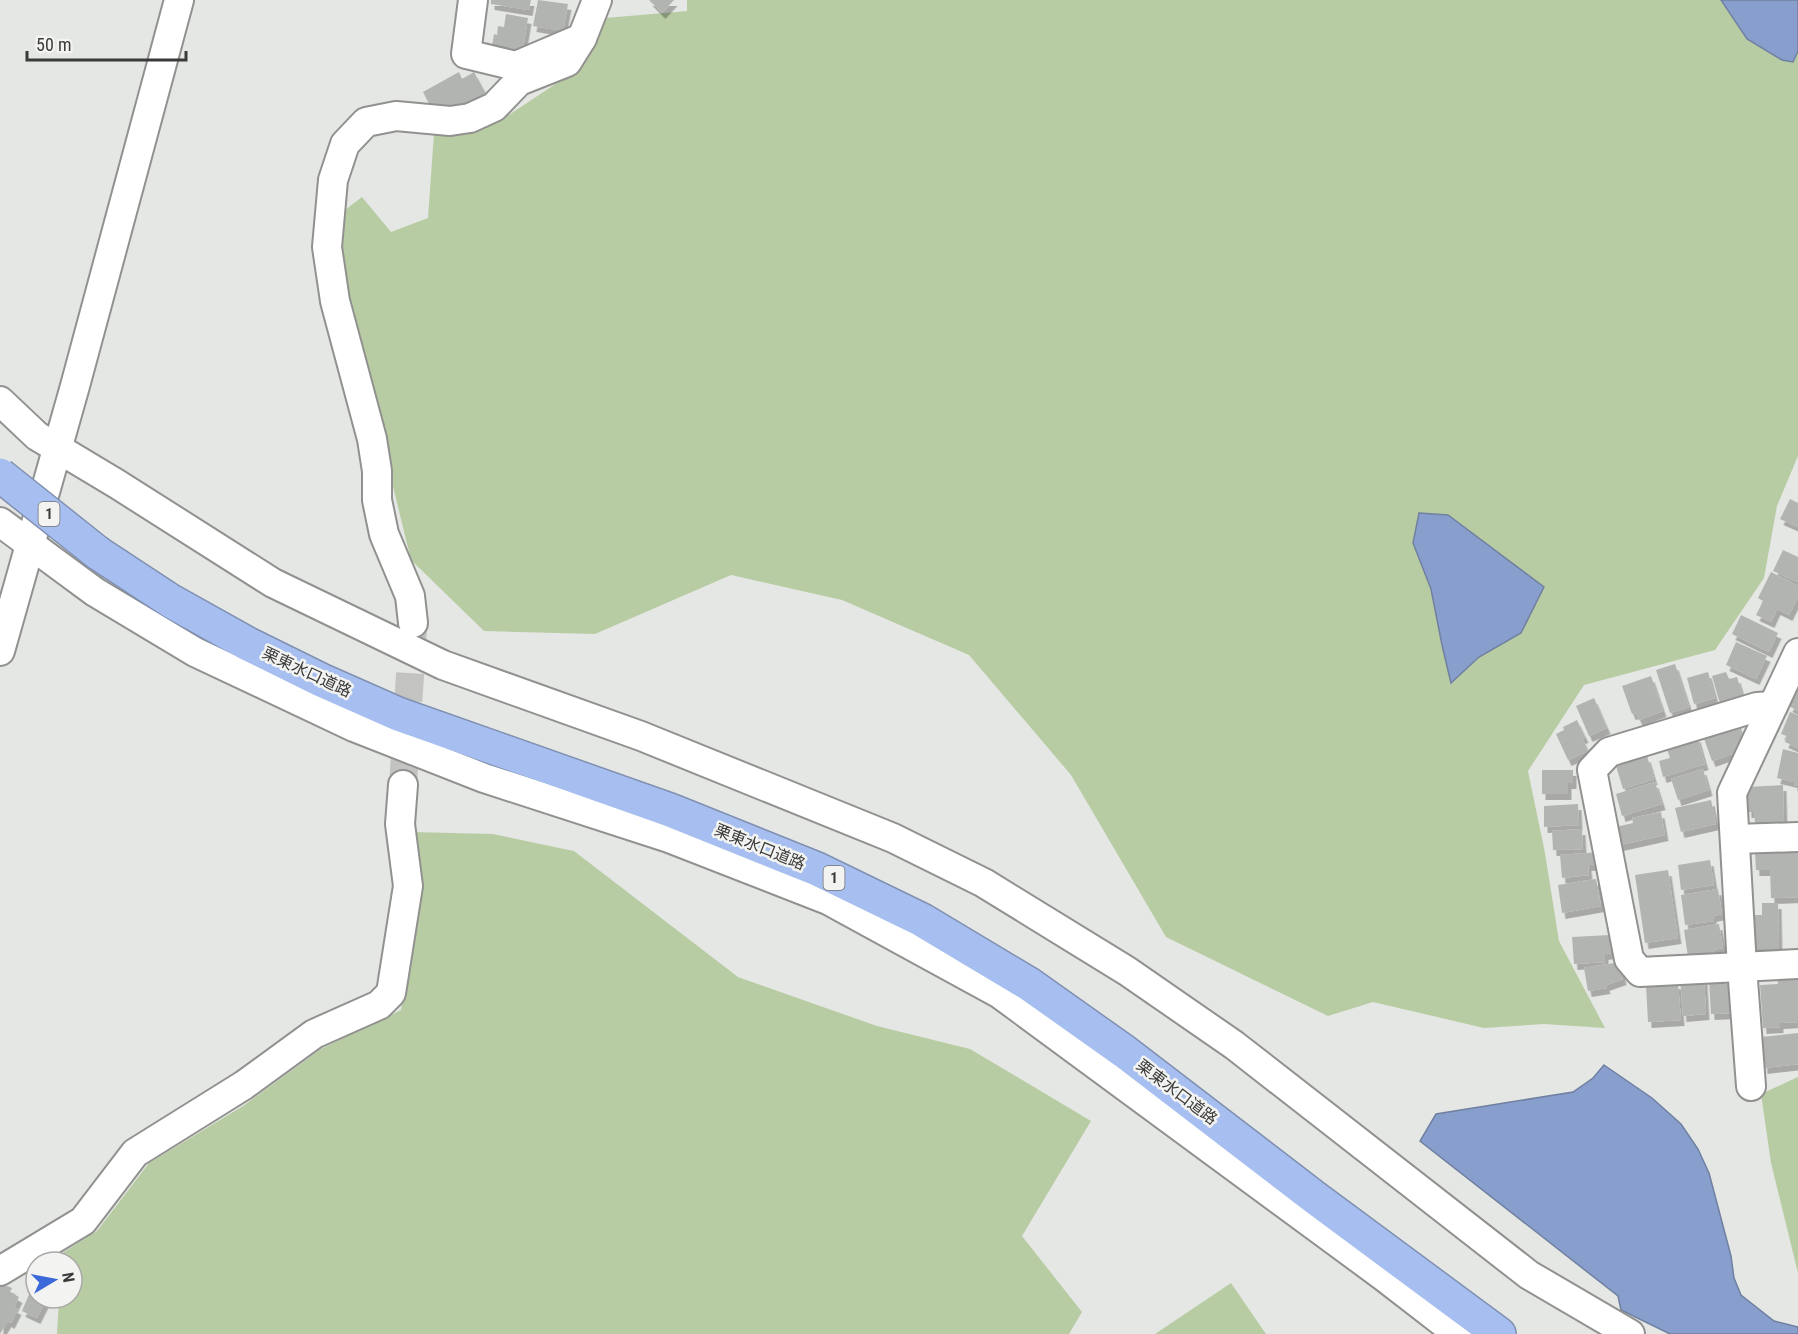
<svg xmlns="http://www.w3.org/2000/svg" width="1798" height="1334" font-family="'Roboto Condensed','Noto Sans JP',sans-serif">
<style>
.green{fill:#b8cca4;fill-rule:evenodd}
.water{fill:#889ecc;stroke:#7080a0;stroke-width:1.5}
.building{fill:#b2b4b1;filter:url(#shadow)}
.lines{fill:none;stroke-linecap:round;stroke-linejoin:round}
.minor-tunnel{stroke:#c3c4c2;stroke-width:28;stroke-dasharray:28 14;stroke-linecap:butt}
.minor-casing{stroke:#91928f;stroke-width:32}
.highway-casing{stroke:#8090b0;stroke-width:36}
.minor{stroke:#fff;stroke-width:28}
.highway{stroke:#a7bff0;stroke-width:33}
.highway-bridge-casing{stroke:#8090b0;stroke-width:36;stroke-linecap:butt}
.highway-bridge{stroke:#a7bff0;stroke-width:33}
.labels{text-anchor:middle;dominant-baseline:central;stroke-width:5;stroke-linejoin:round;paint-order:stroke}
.shield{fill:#f3f4f1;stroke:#717270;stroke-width:1.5}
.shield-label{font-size:15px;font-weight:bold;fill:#393a39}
.street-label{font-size:16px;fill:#393a39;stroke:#f3f4f1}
</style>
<defs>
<filter id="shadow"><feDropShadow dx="3.5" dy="6" stdDeviation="0" flood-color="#0004"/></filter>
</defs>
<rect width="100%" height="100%" fill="#e5e7e4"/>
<g class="green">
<path d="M687 0H1721L1747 39 1793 62 1798 51V456L1777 506 1764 578 1715 650 1584 685 1528 771 1545 853 1559 941 1605 1028 1544 1024 1484 1028 1373 1002 1328 1016 1166 937 1071 775 969 655 842 600 731 575 595 634 484 631 411 560 345 290 336 217 362 197 391 232 428 218 434 133 495 124 581 67 605 18 687 11ZM1413 543 1544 587 1521 633 1479 657 1452 683 1442 645 1431 589Z"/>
<path d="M411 832 493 834 574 851 738 977 877 1026 970 1049 1091 1121 1022 1236 1082 1312 1069 1334H57L59 1298H72V1262H48L97 1231 149 1163 243 1106 321 1049 401 1010 419 885Z"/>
<path d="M1798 1077V1273L1771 1163 1761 1094Z"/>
<path d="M1231 1283 1266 1334H1155Z"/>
</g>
<g class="water">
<path d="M1721 0H1798V51L1793 62 1782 60 1747 39Z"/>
<path d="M1419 513 1448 515 1544 587 1521 633 1479 657 1451 683 1442 645 1431 589 1413 543Z"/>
<path d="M1604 1065 1652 1098 1681 1124 1698 1149 1709 1173 1731 1256 1734 1278 1741 1295 1774 1321 1798 1327V1334H1670L1621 1310 1618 1296 1420 1141 1436 1114 1573 1092 1593 1078Z"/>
</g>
<g class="building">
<path d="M491 0H531L529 10 491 4Z"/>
<path d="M538 0 568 4 563 31 533 26Z"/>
<path d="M649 0H674L662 13Z"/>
<path d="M506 14 528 18 522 54 491 52 494 34 497 35 498 26 504 27Z"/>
<path d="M459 72 462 79 474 72 486 94 450 114 436 117 423 92Z"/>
<path d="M1790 499 1798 503V527L1780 519Z"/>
<path d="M1783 550 1798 557V582L1773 571Z"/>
<path d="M1771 572 1798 586V597L1789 615 1777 609 1771 622 1756 615 1763 601 1758 598Z"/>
<path d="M1741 615 1778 633 1769 652 1732 634Z"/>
<path d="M1736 642 1767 656 1756 679 1726 665Z"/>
<path d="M1675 664 1689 707 1670 713 1656 670Z"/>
<path d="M1708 672 1715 698 1694 704 1687 678Z"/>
<path d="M1726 672 1729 679 1737 677 1744 701 1721 707 1712 676Z"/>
<path d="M1651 676 1663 711 1639 720 1636 713 1632 714 1622 686Z"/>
<path d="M1798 690V711L1789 706Z"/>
<path d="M1594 698 1607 728 1589 736 1576 706Z"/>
<path d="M1790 712 1798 715V748L1785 742 1787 736 1781 734Z"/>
<path d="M1577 720 1585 737 1582 738 1588 751 1568 760 1556 734 1564 730 1563 727Z"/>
<path d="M1737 721 1746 749 1712 761 1702 733Z"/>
<path d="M1697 736 1705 764 1663 777 1659 761 1670 758 1666 746Z"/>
<path d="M1783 749 1798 753V786L1794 785V782L1777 778Z"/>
<path d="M1647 756 1654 779 1623 789 1616 766Z"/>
<path d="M1703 769 1709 790 1678 800 1671 779Z"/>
<path d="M1542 770H1573V783H1568V794H1542Z"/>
<path d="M1655 782 1662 804 1622 816 1616 794Z"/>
<path d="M1783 785 1784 823 1755 824 1754 812H1748L1747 787Z"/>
<path d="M1711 800 1716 824 1681 832 1675 808Z"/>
<path d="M1578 804 1579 825 1544 827V806Z"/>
<path d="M1661 812 1665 835 1620 845 1616 827 1633 823 1632 818Z"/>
<path d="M1582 829 1583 849 1553 850 1552 831Z"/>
<path d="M1798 850V897L1771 898 1770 870H1756L1755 852Z"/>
<path d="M1600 852 1601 864 1588 865 1589 875 1562 878 1560 855Z"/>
<path d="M1710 860 1714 885 1681 890 1678 865Z"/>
<path d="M1668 870 1678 938 1645 943 1635 875Z"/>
<path d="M1596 879 1601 906 1562 913 1558 885Z"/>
<path d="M1718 889 1722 914 1713 916 1714 921 1685 925 1681 895Z"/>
<path d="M1762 903H1778L1779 949H1751V915H1762Z"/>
<path d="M1719 924 1723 948 1714 950 1715 952 1688 957 1684 930Z"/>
<path d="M1610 935 1611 953 1605 954V962L1574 964 1572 937Z"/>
<path d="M1620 962 1623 979 1606 985 1607 988 1588 991 1584 968Z"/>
<path d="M1798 976V1022L1780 1023V1027L1763 1028 1760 985 1778 984 1777 977Z"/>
<path d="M1704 978 1706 1014 1683 1016 1680 979Z"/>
<path d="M1725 979V984L1733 983 1734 1013 1711 1014 1709 980Z"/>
<path d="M1678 983 1681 1020 1648 1022 1646 985Z"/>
<path d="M1798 1033V1064L1764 1068 1761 1037Z"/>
<path d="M2 1284 12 1288 10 1292 19 1297 14 1307 18 1309 11 1323 8 1321 0 1334V1287Z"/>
<path d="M30 1292 36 1295V1298L46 1300 37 1318 22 1311Z"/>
</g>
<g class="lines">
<path class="minor-tunnel" d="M403 785 413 628"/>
<defs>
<g id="minor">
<path d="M473 0 466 54 516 66 582 38 597 0"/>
<path d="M0 401 37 436 117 484 273 583 443 665 641 736 893 838 984 883 1127 971 1234 1045 1529 1275 1630 1334"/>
<path d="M0 522 95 592 195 652 354 727 484 778 669 838 828 900 1000 994 1383 1276 1458 1334"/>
<path d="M413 623 410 596 384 534 377 500V471L372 439 335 301 327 247 333 180 345 144 366 122 396 116 450 121 470 118 494 107 519 81 567 62 582 38"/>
<path d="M0 651 75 386 179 0"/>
<path d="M1773 706 1757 707 1609 752 1592 770 1629 959 1640 972 1798 964"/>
<path d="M1735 839 1798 837"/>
<path d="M1751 1086 1742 967 1732 793 1798 653"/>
<path d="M0 1271 83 1221 135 1153 244 1085 314 1034 379 1005 391 993 408 886 400 824 403 785"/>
</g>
<path id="highway" d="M98 553 171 601 248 644 321 680 398 714 670 810 817 869 922 920 1029 984 1125 1052 1314 1197 1499 1334"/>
</defs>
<use href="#minor" class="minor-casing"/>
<use href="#highway" class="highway-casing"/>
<use href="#minor" class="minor"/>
<use href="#highway" class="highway"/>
<defs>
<path id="highway-bridge" d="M0 475 98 553"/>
</defs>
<use href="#highway-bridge" class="highway-bridge-casing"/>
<use href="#highway-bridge" class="highway-bridge"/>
</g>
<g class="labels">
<g class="shield">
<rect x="38.5" y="502" width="21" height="24" rx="4.5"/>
<rect x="823.5" y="866" width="21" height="24" rx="4.5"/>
</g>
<g class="shield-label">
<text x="49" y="514">1</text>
<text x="834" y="878">1</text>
</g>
<g class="street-label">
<text transform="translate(307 672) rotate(25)">栗東水口道路</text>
<text transform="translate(760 847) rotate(22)">栗東水口道路</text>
<text transform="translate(1177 1092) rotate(37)">栗東水口道路</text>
</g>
</g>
<g transform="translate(54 1280) rotate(80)"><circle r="28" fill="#f3f4f1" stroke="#a9aaa7" stroke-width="1.5"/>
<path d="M0-4.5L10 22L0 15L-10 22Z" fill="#3c69da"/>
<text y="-9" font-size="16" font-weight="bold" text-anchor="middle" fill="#393a39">N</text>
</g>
<path d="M27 51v9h159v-9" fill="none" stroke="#393a39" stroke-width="3"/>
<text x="36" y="51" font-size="18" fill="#393a39" stroke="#f3f4f1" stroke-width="4.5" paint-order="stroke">50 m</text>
</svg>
